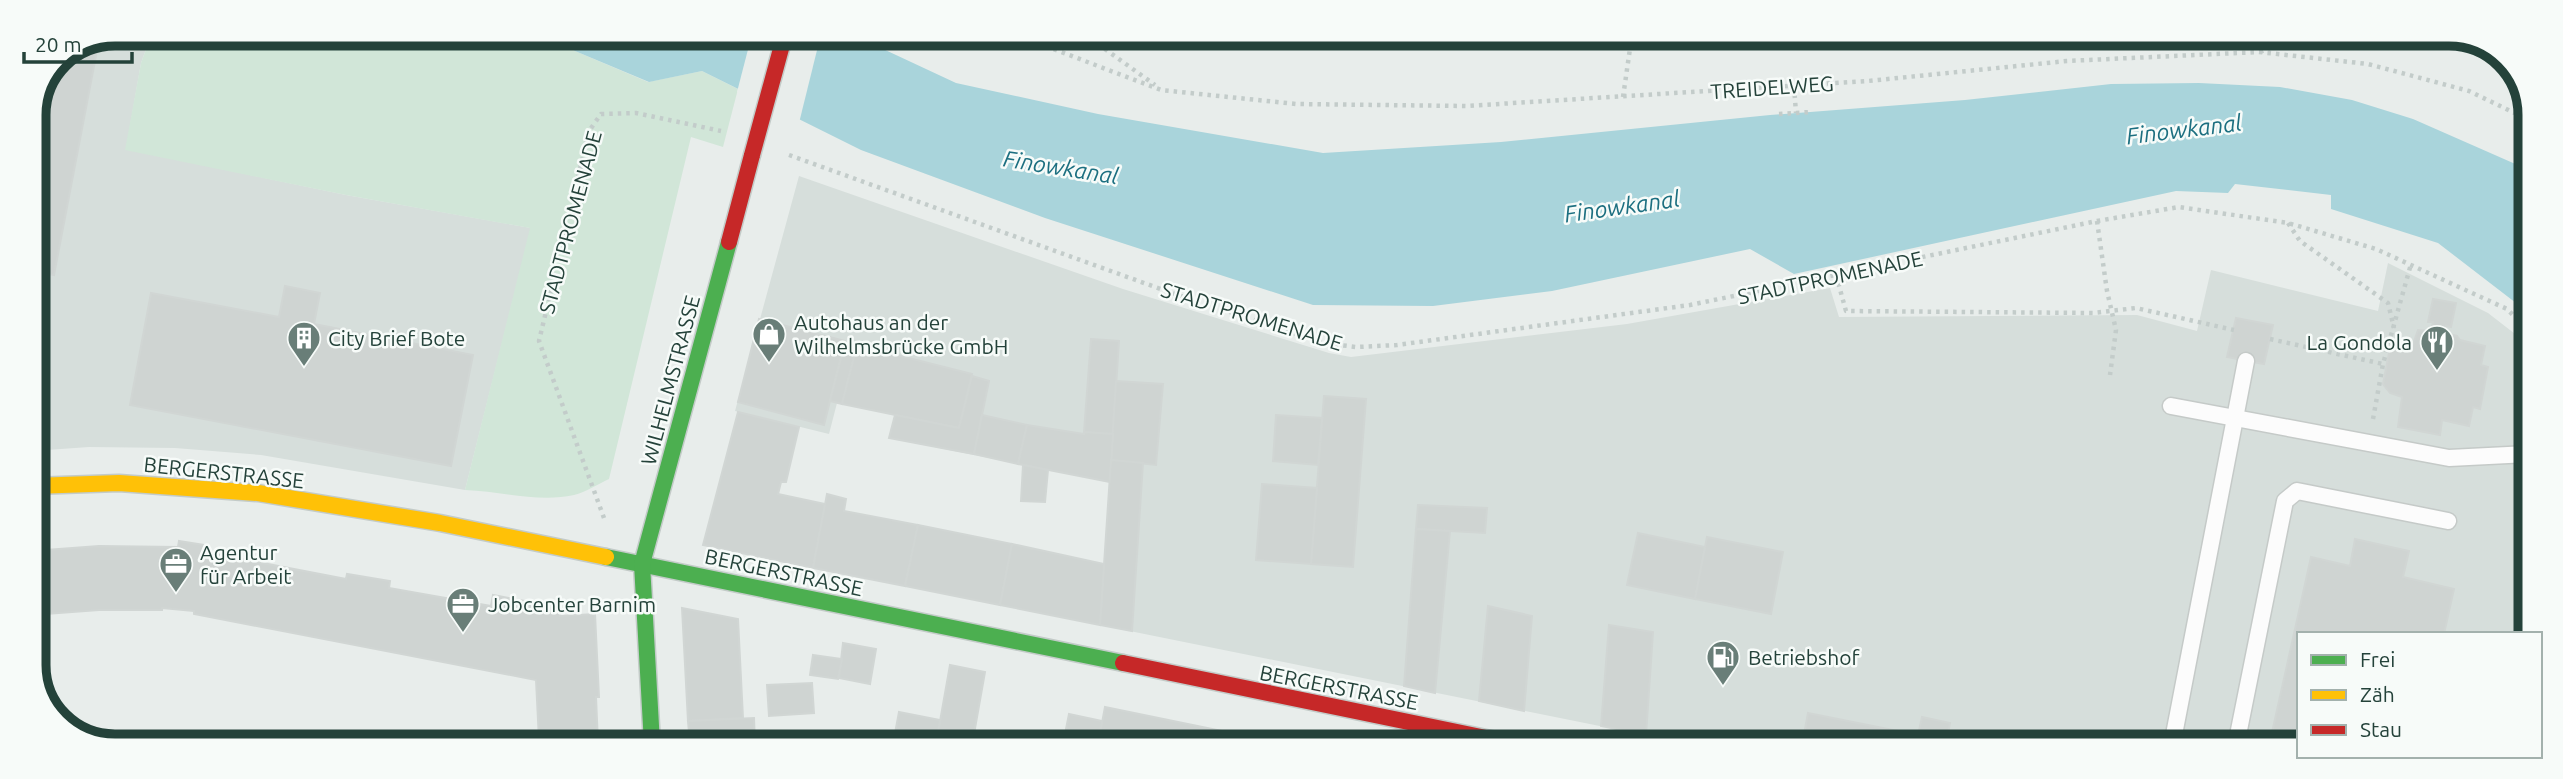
<svg xmlns="http://www.w3.org/2000/svg" width="2563" height="779" font-family="Ubuntu,sans-serif">
<style>
.built{fill:#d6dedb}
.green{fill:#d1e6d8}
.water{fill:#a9d4db}
.pier{fill:#e8edeb}
.building{fill:#cfd4d2;stroke:#d1d6d4;stroke-width:2}
.lines{fill:none;stroke-linecap:round;stroke-linejoin:round}
.lane-casing{stroke:#c5cac8;stroke-width:19}
.fast-casing{stroke:#c3cbc8;stroke-width:19}
.slow-casing{stroke:#c3cbc8;stroke-width:19}
.jam-casing{stroke:#c3cbc8;stroke-width:19}
.path{stroke:#c3ccca;stroke-width:4.5;stroke-dasharray:3.5 5;stroke-linecap:butt}
.lane{stroke:#fcfcfc;stroke-width:16}
.fast{stroke:#4caf50;stroke-width:16}
.slow{stroke:#ffc107;stroke-width:16}
.jam{stroke:#c62828;stroke-width:16}
.jam-bridge-casing{stroke:#c3cbc8;stroke-width:19;stroke-linecap:butt}
.jam-bridge{stroke:#c62828;stroke-width:16}
.labels{text-anchor:middle;dominant-baseline:central;stroke-width:5;stroke-linejoin:round;paint-order:stroke}
.street-label{font-size:21px;fill:#24423a;stroke:#f7fbf9}
.poi-label{font-size:21px;fill:#24423a;stroke:#f7fbf9;text-anchor:start}
.water-label{font-size:23px;font-style:italic;fill:#1c6f80;stroke:#f7fbf9}
.rim{fill:none;stroke:#24423a;stroke-width:9}
</style>
<rect width="100%" height="100%" fill="#e8edeb"/>
<g class="built">
<path d="M114 33H152L141 63 126 149 346 195 531 228 465 490 261 455 175 448 89 447 33 451V114L57 57Z"/>
<path d="M799 176 1123 289 1329 353 1351 357 1627 324 1830 288 1839 317 2137 315 2197 331 2211 270 2378 311 2388 263 2488 313 2528 344 2527 634H2299V746L1694 745 1100 625 1110 482 889 438 895 415 837 403 829 434 735 411Z"/>
</g>
<path class="green" d="M152 33 546 34 575 51 648 82 702 71 738 89 723 147 691 137 609 479C598 484 586 492 574 495 538 503 501 491 465 490L530 228 346 195 125 150 141 63Z"/>
<path class="water" d="M546 34H851L956 83 1098 114 1323 153 1501 142 1770 115 1965 100 2111 84 2199 83 2280 87 2352 100 2413 119 2529 170V313L2438 243 2331 209V195L2235 184 2228 193 2176 191 1794 274 1750 249 1552 291 1433 306 1313 305 1045 218 861 150 702 71 649 82 575 51Z"/>
<path class="pier" d="M752 34H821L799 123 737 92Z"/>
<g class="building">
<path d="M99 40 54 275 33 271V114L57 57Z"/>
<path d="M285 286 320 293 314 324 473 355 451 466 130 405 151 293 279 317Z"/>
<path d="M2433 299 2456 303 2451 327 2446 326 2445 333 2457 336 2460 340 2485 346 2481 365 2488 367 2480 409 2473 407 2469 426 2442 420 2440 435 2398 427 2402 397 2390 393 2383 384 2390 348 2402 342 2413 344 2418 330 2431 331 2433 322H2428Z"/>
<path d="M2236 318 2273 325 2264 364 2227 357Z"/>
<path d="M759 319 845 341 824 425 738 402Z"/>
<path d="M1091 339 1119 341 1113 434 1084 432Z"/>
<path d="M845 342 857 346 842 404 830 401Z"/>
<path d="M857 345 972 374 959 428 842 404Z"/>
<path d="M972 376 989 381 974 454 889 438 895 415 959 428Z"/>
<path d="M1116 381 1163 384 1156 465 1111 460Z"/>
<path d="M1324 396 1366 399 1353 567 1311 564Z"/>
<path d="M738 412 799 427 786 482H781L778 494 825 504 813 568 703 545Z"/>
<path d="M982 415 1027 425 1018 464 974 454Z"/>
<path d="M1276 415 1322 418 1318 465 1273 461Z"/>
<path d="M1027 425 1084 434V432L1113 434 1110 482 1018 464Z"/>
<path d="M1111 460 1143 463 1132 631 1100 625Z"/>
<path d="M1023 465 1048 470 1045 502 1021 501Z"/>
<path d="M1262 484 1317 488 1311 564 1256 560Z"/>
<path d="M827 494 846 499 844 511 918 525 905 586 813 568Z"/>
<path d="M1418 505 1487 508 1485 533 1416 529Z"/>
<path d="M918 525 1012 544 1000 605 905 586Z"/>
<path d="M2528 525 2527 553 2516 547Z"/>
<path d="M1416 529 1450 531 1435 693 1404 686Z"/>
<path d="M1638 533 1705 547 1695 599 1627 585Z"/>
<path d="M1707 537 1783 552 1771 614 1695 599Z"/>
<path d="M2355 539 2409 551 2403 577 2454 589 2444 634H2299V746H2269L2311 557 2350 566Z"/>
<path d="M179 541 205 545V552L346 579 347 574 390 581 389 588 491 606 493 595 561 608 560 616 595 614 599 697H596L598 743H524V741L539 740 536 680 194 614V611L162 608V610H99L33 615V551L99 546 178 547Z"/>
<path d="M1012 544 1104 564 1100 625 1000 605Z"/>
<path d="M1488 606 1532 616 1524 711 1479 701Z"/>
<path d="M682 608 738 619 743 718 688 721Z"/>
<path d="M1609 625 1653 632 1646 735 1601 726Z"/>
<path d="M843 643 876 649 870 684 839 678Z"/>
<path d="M813 655 842 659 838 679 810 675Z"/>
<path d="M950 665 985 672 974 734 982 735 980 744H936Z"/>
<path d="M812 683 814 713 769 716 767 685Z"/>
<path d="M1105 707 1285 744H1098Z"/>
<path d="M899 712 940 720 936 744H893Z"/>
<path d="M1808 713 1918 735 1922 717 1950 723 1948 733 2008 745H1802Z"/>
<path d="M1069 714 1102 721 1098 744H1063Z"/>
<path d="M754 718 755 744H690L688 721Z"/>
</g>
<g class="lines">
<defs>
<g id="lane">
<path d="M2171 406 2449 458 2528 454"/>
<path d="M2172 745 2246 361"/>
<path d="M2236 745 2285 501 2297 491 2448 521"/>
</g>
<g id="fast">
<path d="M606 557 1123 663"/>
<path d="M652 744 642 564 729 242"/>
</g>
<path id="slow" d="M33 486 119 483 258 493 440 523 606 557"/>
<g id="jam">
<path d="M729 242 752 155"/>
<path d="M1123 663 1520 745"/>
</g>
</defs>
<use href="#lane" class="lane-casing"/>
<use href="#fast" class="fast-casing"/>
<use href="#slow" class="slow-casing"/>
<use href="#jam" class="jam-casing"/>
<g class="path">
<path d="M1014 34 1161 90 1296 104 1466 106 1868 81 2067 61 2259 52 2368 64 2469 91 2529 120"/>
<path d="M1084 34 1155 85"/>
<path d="M2260 52 2301 36"/>
<path d="M1794 86 1796 113"/>
<path d="M1623 97 1632 35"/>
<path d="M1779 114 1810 112"/>
<path d="M789 155 1169 292 1324 343 1356 347 1397 345 1690 305 2097 221 2179 207 2288 223 2376 249 2507 309 2529 331"/>
<path d="M2097 221 2107 291 2116 330 2110 375"/>
<path d="M2288 223 2300 241 2388 303 2394 328"/>
<path d="M1836 275 1846 311 2093 313 2136 308 2234 330"/>
<path d="M2270 339 2383 364"/>
<path d="M2373 419 2383 364 2411 264"/>
<path d="M604 518 539 341 589 131 601 114 636 113 721 131"/>
</g>
<use href="#lane" class="lane"/>
<use href="#fast" class="fast"/>
<use href="#slow" class="slow"/>
<use href="#jam" class="jam"/>
<defs>
<path id="jam-bridge" d="M752 155 785 34"/>
</defs>
<use href="#jam-bridge" class="jam-bridge-casing"/>
<use href="#jam-bridge" class="jam-bridge"/>
</g>
<defs>
<symbol id="shop-pin" viewBox="-11 -11 22 30"><path d="M0 17L-7.5 6A9.5 9.5 0 1 1 7.5 6Z" fill="#697e78" stroke="#f7fbf9"/><path d="M-5-2.5h2.3a2.7 3.5 0 0 1 5.4 0H5L5.5 6h-11ZM-1.5-2.5h3a1.5 2.3 0 0 0-3 0Z" fill="#fff"/></symbol>
<symbol id="building-pin" viewBox="-11 -11 22 30"><path d="M0 17L-7.5 6A9.5 9.5 0 1 1 7.5 6Z" fill="#697e78" stroke="#f7fbf9"/><path d="M-4-6H4V6H1V3H-1V6H-4ZM-2.5-4.3h1.7v1.8h-1.7ZM.8-4.3h1.7v1.8H.8ZM-2.5-1h1.7V.8h-1.7ZM.8-1h1.7V.8H.8Z" fill="#fff"/></symbol>
<symbol id="restaurant-pin" viewBox="-11 -11 22 30"><path d="M0 17L-7.5 6A9.5 9.5 0 1 1 7.5 6Z" fill="#697e78" stroke="#f7fbf9"/><path d="M-5-6h1v4h1v-4h1v4h1v-4h1v5L-1.5 .5V6h-2V.5L-5-1ZM5-6V6H3V1.5H1.5Q1.5-4 5-6Z" fill="#fff"/></symbol>
<symbol id="office-pin" viewBox="-11 -11 22 30"><path d="M0 17L-7.5 6A9.5 9.5 0 1 1 7.5 6Z" fill="#697e78" stroke="#f7fbf9"/><path d="M-6-3h4V-5.5h4V-3h4V5H-6ZM-1-4.5V-3h2v-1.5ZM-6 0V1H6V0Z" fill="#fff"/></symbol>
<symbol id="fuel-pin" viewBox="-11 -11 22 30"><path d="M0 17L-7.5 6A9.5 9.5 0 1 1 7.5 6Z" fill="#697e78" stroke="#f7fbf9"/><path d="M-5.5-6h7V0h2V4h1.3V-2.5L3-4.5l.8-.8L6-3V5H2.5V1h-1V6h-7ZM-4.2-4.7v3.2H.2V-4.7Z" fill="#fff"/></symbol>
</defs>
<g fill-rule="evenodd">
<use href="#shop-pin" x="750" y="315" width="38" height="52"/>
<use href="#building-pin" x="285" y="319" width="38" height="52"/>
<use href="#restaurant-pin" x="2418" y="323" width="38" height="52"/>
<use href="#office-pin" x="157" y="545" width="38" height="52"/>
<use href="#office-pin" x="444" y="585" width="38" height="52"/>
<use href="#fuel-pin" x="1704" y="638" width="38" height="52"/>
</g>
<g class="labels">
<g class="street-label">
<text transform="translate(1772 87) rotate(-4)">TREIDELWEG</text>
<text transform="translate(570 222) rotate(-75)">STADTPROMENADE</text>
<text transform="translate(1830 277) rotate(-12)">STADTPROMENADE</text>
<text transform="translate(1252 316) rotate(17)">STADTPROMENADE</text>
<text transform="translate(670 380) rotate(-75)">WILHELMSTRASSE</text>
<text transform="translate(224 472) rotate(6)">BERGERSTRASSE</text>
<text transform="translate(784 572) rotate(12)">BERGERSTRASSE</text>
<text transform="translate(1339 687) rotate(11)">BERGERSTRASSE</text>
</g>
<g class="poi-label">
<text x="794" y="322">Autohaus an der<tspan x="794" dy="24">Wilhelmsbrücke GmbH</tspan></text>
<text x="328" y="338">City Brief Bote</text>
<text x="2412" y="342" text-anchor="end">La Gondola</text>
<text x="200" y="552">Agentur<tspan x="200" dy="24">für Arbeit</tspan></text>
<text x="488" y="604">Jobcenter Barnim</text>
<text x="1748" y="657">Betriebshof</text>
</g>
<g class="water-label">
<text transform="translate(2184 129) rotate(-7)">Finowkanal</text>
<text transform="translate(1061 167) rotate(9)">Finowkanal</text>
<text transform="translate(1622 206) rotate(-8)">Finowkanal</text>
</g>
</g>
<path d="M0 0H2563V779H0ZM115 46H2449A69 69 0 0 1 2518 115V665A69 69 0 0 1 2449 734H115A69 69 0 0 1 46 665V115A69 69 0 0 1 115 46Z" fill="#f7fbf9" fill-rule="evenodd"/>
<path class="rim" d="M115 46H2449A69 69 0 0 1 2518 115V665A69 69 0 0 1 2449 734H115A69 69 0 0 1 46 665V115A69 69 0 0 1 115 46Z"/>
<rect x="2297" y="632" width="245" height="126" fill="#f7fbf9" stroke="#a3b1ad" stroke-width="2"/>
<rect x="2311" y="655" width="35" height="10" fill="#4caf50" stroke="#a3b1ad" stroke-width="2"/>
<text x="2360" y="667" font-size="21" fill="#24423a">Frei</text>
<rect x="2311" y="690" width="35" height="10" fill="#ffc107" stroke="#a3b1ad" stroke-width="2"/>
<text x="2360" y="702" font-size="21" fill="#24423a">Zäh</text>
<rect x="2311" y="725" width="35" height="10" fill="#c62828" stroke="#a3b1ad" stroke-width="2"/>
<text x="2360" y="737" font-size="21" fill="#24423a">Stau</text>
<path d="M24 52v10h108v-10" fill="none" stroke="#24423a" stroke-width="3.5"/>
<text x="35" y="52" font-size="21" fill="#24423a" stroke="#f7fbf9" stroke-width="5" paint-order="stroke">20 m</text>
</svg>
